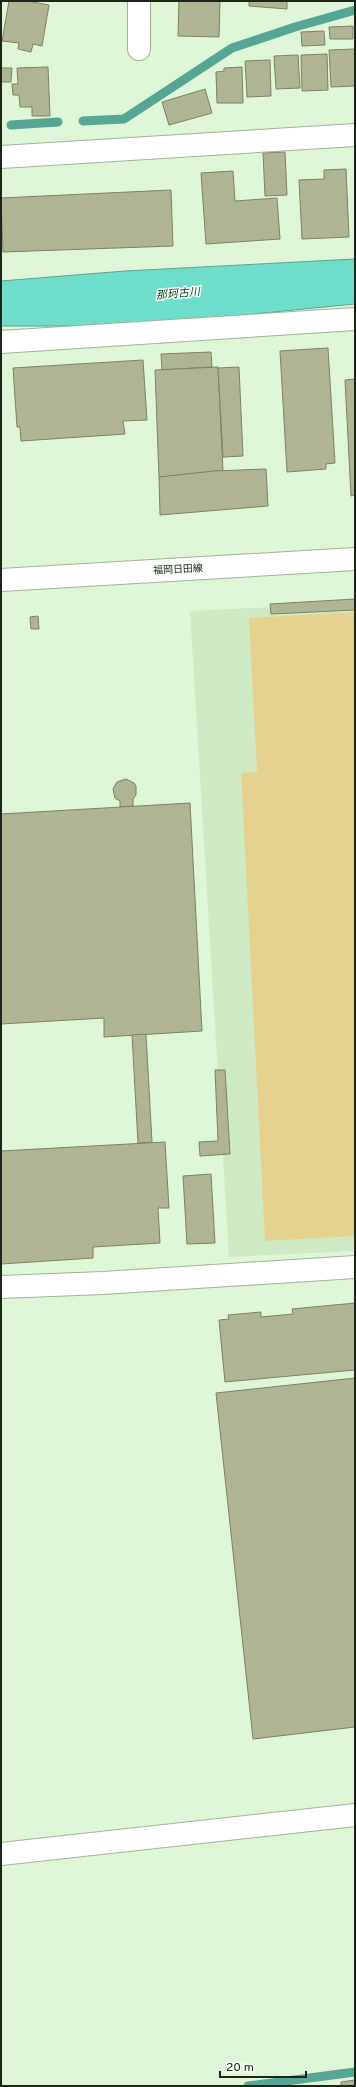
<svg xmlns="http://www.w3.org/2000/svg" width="356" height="2087" font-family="Overpass,'Noto Sans JP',sans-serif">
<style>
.built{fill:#cfe9c5}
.green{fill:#e6d28f}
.water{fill:#6edeca;stroke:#56a695}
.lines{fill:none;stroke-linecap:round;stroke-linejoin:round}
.stream{stroke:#56a695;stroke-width:9}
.building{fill:#afb594;stroke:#7d8263}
.minor-casing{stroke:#a0b498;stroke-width:24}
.secondary-casing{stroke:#a0b498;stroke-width:24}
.minor{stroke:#fff;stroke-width:22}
.secondary{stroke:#fff;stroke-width:22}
.labels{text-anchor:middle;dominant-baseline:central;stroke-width:3;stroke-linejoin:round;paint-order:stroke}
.street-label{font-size:10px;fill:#1d251a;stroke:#f5fef2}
.water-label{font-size:11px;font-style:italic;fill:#0a3f37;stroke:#f5fef2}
</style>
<rect width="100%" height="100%" fill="#dff5d7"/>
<path class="built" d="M355 603V1251L229 1257 190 611Z"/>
<path class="green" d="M355 612V1236L265 1241 241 773 257 772 249 618Z"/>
<path class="water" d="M355 259V304L131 326H1V281L125 271Z"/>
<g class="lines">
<g class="stream">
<path d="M83 121 124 119 232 48 295 27 355 10"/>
<path d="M11 125 58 122"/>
<path d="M248 2086 355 2072"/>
</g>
</g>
<g class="building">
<path d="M9 1H27L49 5 42 46 33 44 31 52 18 49 19 43 2 41Z"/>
<path d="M179 1H220L219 37 178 36Z"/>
<path d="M249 1H287V9L249 6Z"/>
<path d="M353 26V39H330L329 27Z"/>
<path d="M324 31 325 45 302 46 301 32Z"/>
<path d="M355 49V86L331 87 329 50Z"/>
<path d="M327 54 328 90 302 91 301 55Z"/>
<path d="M298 55 300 88 276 89 274 56Z"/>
<path d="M270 60 271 96 247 97 245 61Z"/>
<path d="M48 67 50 116H32V107H20L19 95H13L12 84H18L17 68Z"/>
<path d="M242 67 243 103H217L216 72 224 71V68Z"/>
<path d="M1 68H12L11 82H1Z"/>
<path d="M205 89 212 113 169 125 162 102Z"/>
<path d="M285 152 287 195 265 196 263 153Z"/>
<path d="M346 169 349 237 302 239 299 180 324 179V170Z"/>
<path d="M233 171 235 201 277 198 280 239 206 244 201 173Z"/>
<path d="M171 190 173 246 3 252 1 198Z"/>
<path d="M328 348 335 463 326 464V469L287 472 280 351Z"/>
<path d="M211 352 212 367 162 370 161 354Z"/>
<path d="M143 360 147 420 123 421 125 434 21 441 20 427H17L13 368Z"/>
<path d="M218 367 223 471 159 477 155 370Z"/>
<path d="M239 367 243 456 223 457 218 368Z"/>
<path d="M355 379V495L351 496 345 380Z"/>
<path d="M266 469 268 506 160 515 159 477 214 471Z"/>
<path d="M355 599V610L271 614 270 604Z"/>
<path d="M38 616 39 629H31L30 617Z"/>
<path d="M126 779 134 783 136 786V795L133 799V806L120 807V801L115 798 113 789 117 782Z"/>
<path d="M190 803 202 1031 104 1037V1018L1 1024V814Z"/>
<path d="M146 1034 152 1142 138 1143 132 1035Z"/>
<path d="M215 1070H225L230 1154 200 1156 199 1142 218 1141Z"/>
<path d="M165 1142 169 1208H158L160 1243 93 1247V1258L1 1264V1151Z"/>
<path d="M211 1174 215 1243 187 1244 183 1176Z"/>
<path d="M355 1303V1370L225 1382 219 1320 229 1319 228 1315 261 1312V1317L293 1314 292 1309Z"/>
<path d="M355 1378V1727L253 1739 216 1393Z"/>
<path d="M355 2080V2086H341V2082Z"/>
</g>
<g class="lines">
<defs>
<g id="minor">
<path d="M139 49V1"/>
<path d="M1 157 355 135"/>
<path d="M1 342 355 319"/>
<path d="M1 1287 103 1283 355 1267"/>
<path d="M1 1854 355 1815"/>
</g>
<path id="secondary" d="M1 580 355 559"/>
</defs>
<use href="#minor" class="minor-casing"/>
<use href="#secondary" class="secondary-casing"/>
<use href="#minor" class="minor"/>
<use href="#secondary" class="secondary"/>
</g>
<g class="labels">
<g class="street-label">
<text transform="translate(178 570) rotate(-3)">福岡日田線</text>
</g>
<g class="water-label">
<text transform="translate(178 294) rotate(-5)">那珂古川</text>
</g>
</g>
<rect width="356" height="2087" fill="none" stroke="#1d251a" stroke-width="4"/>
<path d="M220 2071v6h86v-6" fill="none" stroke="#1d251a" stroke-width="2"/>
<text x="226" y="2071" font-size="12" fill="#1d251a" stroke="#f5fef2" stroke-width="3" paint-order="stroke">20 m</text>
</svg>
